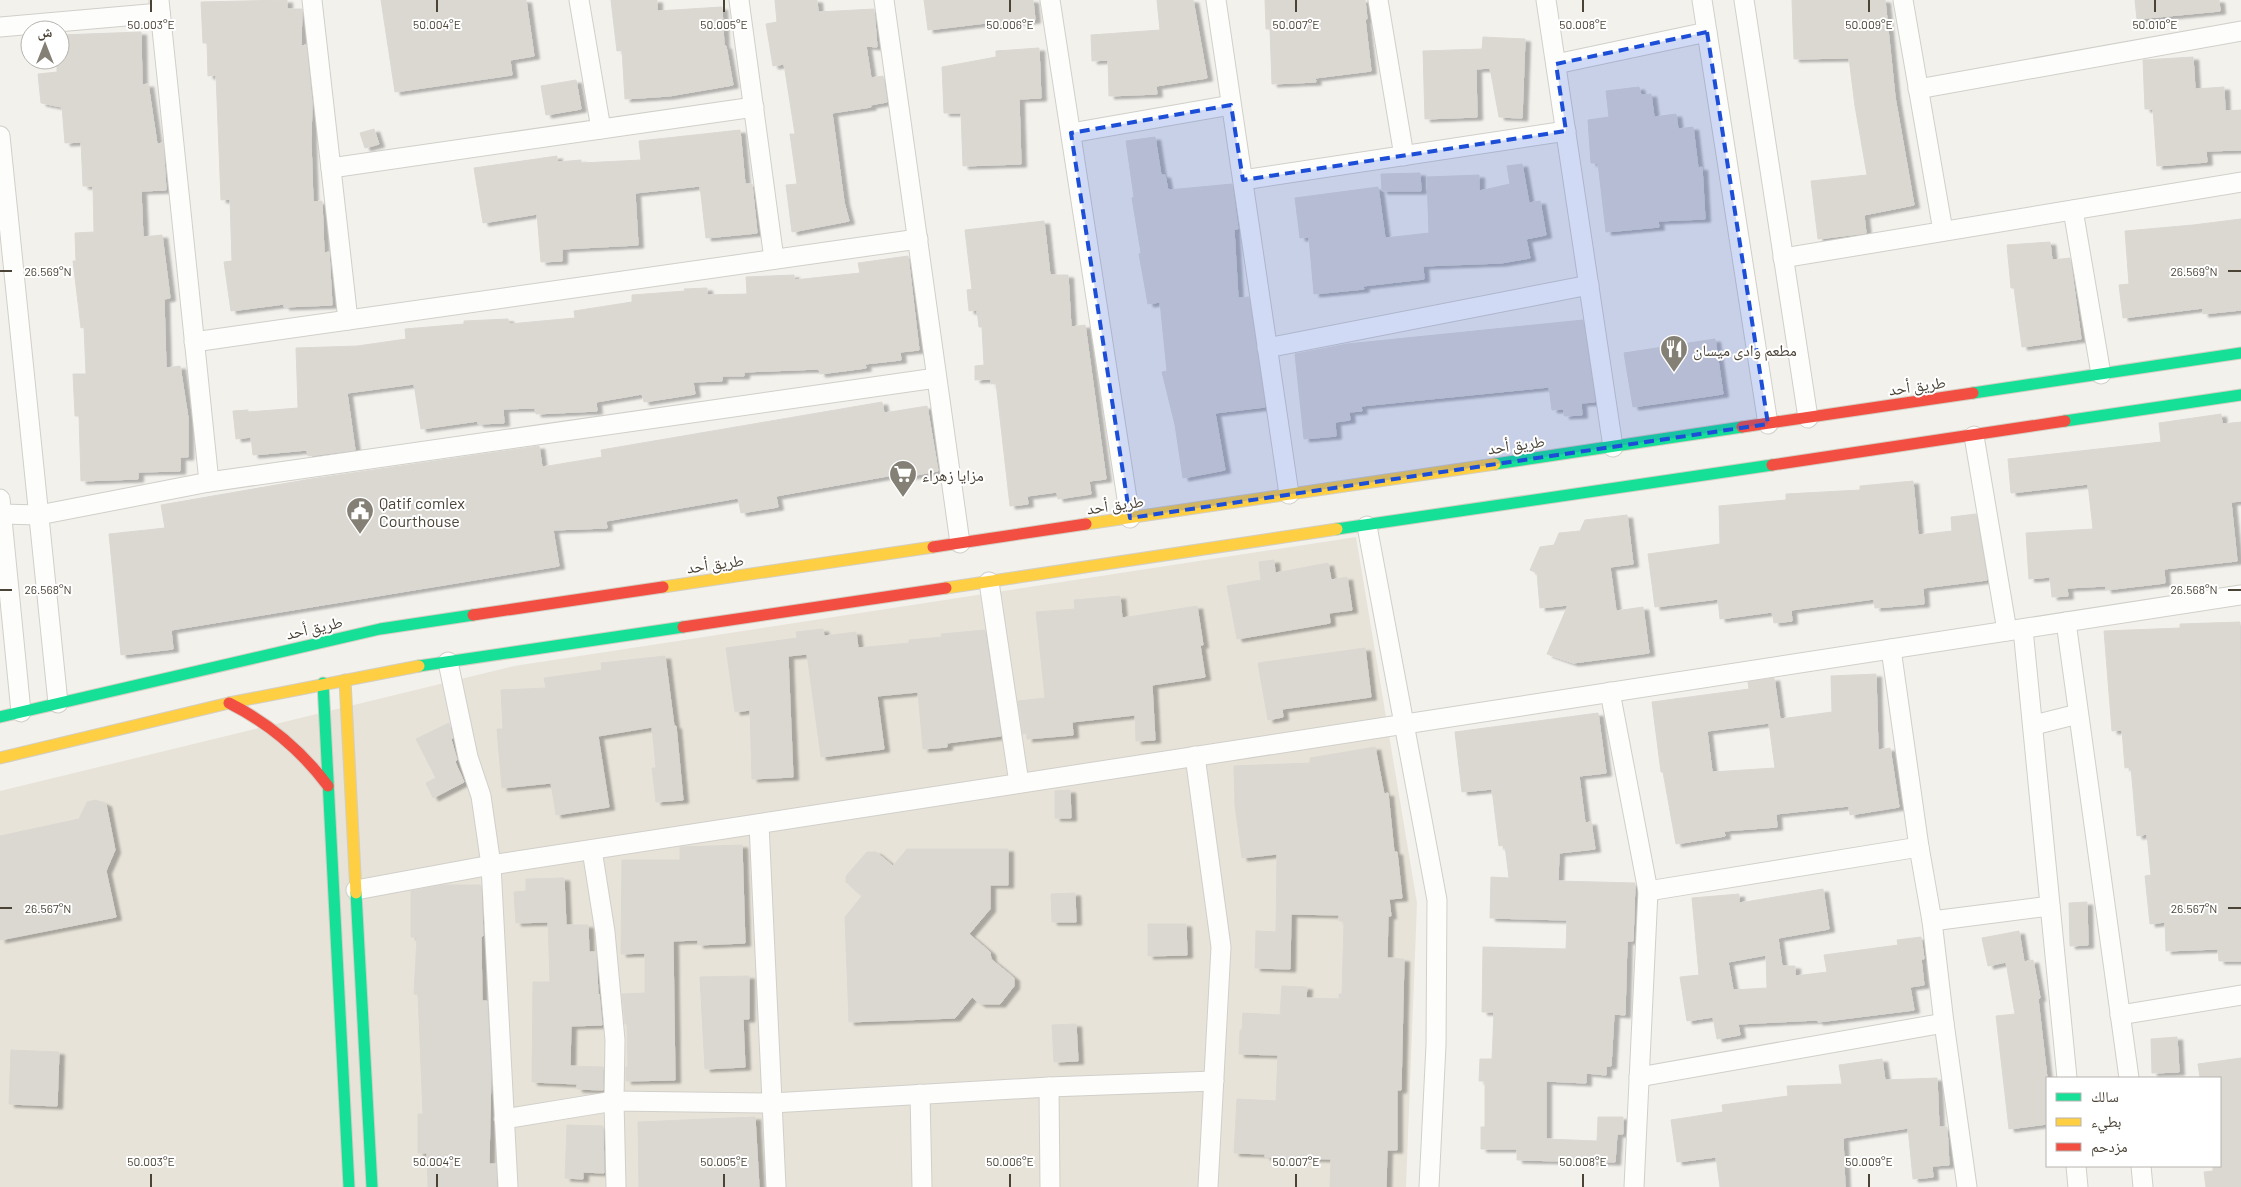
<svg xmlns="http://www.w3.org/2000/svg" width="2241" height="1187" font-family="Barlow,'Noto Naskh Arabic',sans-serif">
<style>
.residential{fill:#e7e3d9}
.building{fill:#dbd8d2;stroke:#dbd8d2;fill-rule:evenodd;filter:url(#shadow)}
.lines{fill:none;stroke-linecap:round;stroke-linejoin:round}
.street-casing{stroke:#d1cfc9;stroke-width:21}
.fast-casing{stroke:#d3cec2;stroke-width:13}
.slow-casing{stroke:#d3cec2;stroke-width:13}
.jam-casing{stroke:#d3cec2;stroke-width:13}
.street{stroke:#fdfdfc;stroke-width:19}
.fast{stroke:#16e098;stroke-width:11}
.slow{stroke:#ffcf43;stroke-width:11}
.jam{stroke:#f24e42;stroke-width:11}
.marked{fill:#1d4ed8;fill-opacity:0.2;stroke:#1d4ed8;stroke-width:4;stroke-dasharray:10 6;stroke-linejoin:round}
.ticks{fill:none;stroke:#4a4336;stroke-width:2}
.labels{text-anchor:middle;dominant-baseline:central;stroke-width:4;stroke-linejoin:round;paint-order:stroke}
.poi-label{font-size:16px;fill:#4a4336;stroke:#fff;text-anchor:start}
.street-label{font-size:16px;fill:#4a4336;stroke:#fff}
.ticks-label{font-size:12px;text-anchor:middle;fill:#4a4336;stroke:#fff;stroke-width:4;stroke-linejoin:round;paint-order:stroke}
</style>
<defs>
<filter id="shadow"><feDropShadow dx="5.5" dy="3" stdDeviation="1" flood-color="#0004"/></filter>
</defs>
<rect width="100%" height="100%" fill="#f3f1ec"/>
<path class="residential" d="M1356 537 1417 903 1406 1187H0V791L514 666Z"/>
<g class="building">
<path d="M287 0V9H302L301 46 306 45 312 103 311 141 313 202 322 201 324 253 329 252 332 305 284 307V304L231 311 224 262 232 261 230 199 221 200 216 75 208 76 207 43H203L201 2Z"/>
<path d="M381 0H526L534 56 510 60 512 75 395 92Z"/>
<path d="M611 0H657V11L722 7 724 46H726L733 85 669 96 625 99 622 50 617 51Z"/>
<path d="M775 0H817L818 12 874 9 877 47 866 46 871 78 883 76 887 102 870 105 871 107 832 113 844 202 849 221 792 232 786 185 797 184 790 134H795L784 64 773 66 766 24 777 22Z"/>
<path d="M924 0H1033L1035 20 994 25V22L928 30Z"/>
<path d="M1157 0H1193L1207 78 1156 86 1157 94 1109 96 1108 60 1092 61 1091 35 1160 30Z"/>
<path d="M1265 0H1365L1367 19H1365L1371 71 1315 78 1316 82 1272 84 1270 29H1266Z"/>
<path d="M1792 0H1885L1895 97 1914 205 1864 215 1866 233 1818 239 1811 181 1867 175 1855 106 1849 58 1794 59Z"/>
<path d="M2135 0H2219L2220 11 2137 19Z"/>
<path d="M141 32 142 85 148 84 157 144 163 143 166 190 141 191 143 237 162 235 170 298 164 299 166 368 180 366 188 418V457H180V471L138 472V479L81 481 79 416H75L73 374H86L84 327 81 328 73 261H76L75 233 94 232 93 186H83L81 142 65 143 62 107 41 103 38 74 57 72V60H60V35Z"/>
<path d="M1483 37 1525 39 1522 118 1499 117 1490 68 1476 69 1477 117 1425 119 1423 51 1482 49Z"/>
<path d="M1039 48 1041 98 1019 99 1021 164 963 166 961 113H944L942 67 996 57V51Z"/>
<path d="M2193 57 2195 89 2224 87 2225 111 2241 110V150L2206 151 2207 162 2157 166 2153 109H2145L2143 60Z"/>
<path d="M576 80 581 109 546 115 541 86Z"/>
<path d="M1639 87 1641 95 1651 94 1654 117 1676 114 1678 129 1693 127 1698 168 1702 167 1705 219 1658 221 1659 227 1606 232 1598 163H1591L1588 120 1609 117 1606 91Z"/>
<path d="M374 129 379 144 365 148 360 133Z"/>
<path d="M740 130 745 184H752L757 233 706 238 700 186 635 193 638 245 562 249V261L541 262 537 214 483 223 474 168 557 156V162L581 160V163L641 160 639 141Z"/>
<path d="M1155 137 1161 175H1165L1168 190 1232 184 1238 229H1234L1238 298 1249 297 1265 407 1215 413 1225 470 1183 478 1175 425 1162 372 1167 371 1160 302 1148 304 1139 254 1141 253 1132 198 1134 197 1126 141Z"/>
<path d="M1522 164 1529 203 1540 201 1546 235 1526 239 1530 258 1501 263 1423 266 1424 279 1363 286 1364 289 1314 294 1309 237 1300 238 1295 198 1378 187 1385 238 1429 233 1427 177 1479 175V191L1510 184 1507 166Z"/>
<path d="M1420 173 1421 191H1382L1381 174Z"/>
<path d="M2241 219V310L2203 314V308L2123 318 2119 285 2129 284 2125 231 2193 225Z"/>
<path d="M1044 221 1050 275H1068L1071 327 1085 325 1106 479 1089 481 1091 494 1058 499 1057 492 1027 496 1028 504 1010 506 996 383 991 384V379L975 380V366L984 365 982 327H979L977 310 969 311 967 290 972 289 965 230Z"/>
<path d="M2050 242 2052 260 2070 258 2081 339 2022 347 2014 288H2011L2007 245Z"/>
<path d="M908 256 919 350 900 352 901 360 865 364 866 368 820 374 819 369 744 372V376H722V381L693 382 695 394 644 402 642 394 596 402 597 411 536 414 535 408 503 409 504 423 478 424V421L421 429 414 384 347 393 355 450 308 456 307 450 253 455 251 437 236 439 233 411 248 410V412L298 408 296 348 357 346 406 339 405 329 464 324V321L508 319 509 324 575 318 574 311 632 302V295L685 291 684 289 707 288V295L747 294 746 277 794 275V280L860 273 858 263Z"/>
<path d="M1583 320 1595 402 1581 403 1582 415 1564 416V409L1552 410 1549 387 1361 406 1362 411 1349 412 1350 420 1335 422 1336 436 1304 439 1295 354 1347 344Z"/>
<path d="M1715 339 1723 394 1633 407 1624 353Z"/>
<path d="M882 402 884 413 927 406 938 471 894 479 893 475 776 496 778 507 741 513 738 498 606 521 607 528 553 530 559 566 171 630 173 649 121 655 109 534 165 528 161 505 311 479 539 446 542 467 602 457 601 450Z"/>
<path d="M2221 414 2222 424 2241 422V501L2231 502 2237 561 2164 569 2165 583 2106 590V586L2067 588 2068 596 2052 597 2050 577 2029 579 2026 533 2093 529 2088 484 2011 493 2008 459 2161 442 2159 423Z"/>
<path d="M1913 481 1918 535 1952 531 1951 517 1976 514 1987 580 1923 588 1924 604 1875 608 1874 599 1791 610 1792 621 1774 623 1772 612 1720 619 1718 599 1655 607 1648 554 1720 544 1719 506 1786 500V494L1860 490V486Z"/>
<path d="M1627 515 1633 564 1610 567 1616 611 1643 607 1649 653 1573 663 1547 654 1568 605 1540 608 1537 573 1530 570 1540 547 1554 545 1559 533 1580 531 1585 520Z"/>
<path d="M1274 560 1275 573 1328 563 1331 580 1347 577 1352 610 1329 613 1330 623 1237 639 1227 586 1261 580 1259 562Z"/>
<path d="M1120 596 1122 618 1197 606 1203 645H1200L1205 677 1152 685 1155 740 1136 741 1135 715 1072 722 1073 735 1027 739V733L1023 734 1018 701 1045 698 1036 612 1075 609 1074 600Z"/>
<path d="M2240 622 2241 961H2219L2218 949 2166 951 2165 922 2150 924 2145 876 2151 875 2147 834 2137 836 2131 767 2125 768 2122 730 2112 731 2104 631 2180 628V624Z"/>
<path d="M823 629 824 636 856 632 858 648 909 643V640L942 637 941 634 985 630 1001 736 947 743V747L923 749 918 692 877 696 884 749 821 757 807 654 788 656 793 777 752 779 750 710 735 712 726 648 797 638 796 632Z"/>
<path d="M1365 648 1371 697 1282 709 1283 717 1268 720 1258 663Z"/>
<path d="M665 656 674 726H676L683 800 656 802 652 768H656L652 727 598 736 609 807 556 815 551 783 502 788 497 729H503L501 690 546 688 544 678 602 670 601 663Z"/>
<path d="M1876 674 1878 750 1890 748 1899 807 1850 815 1849 806 1776 814 1777 827 1724 831 1725 836 1676 844 1663 772H1661L1652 702 1749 689 1748 682 1774 678 1780 719 1832 712 1831 676ZM1769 723 1775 768 1712 772 1707 731Z"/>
<path d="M1598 713 1606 773 1579 776 1585 823 1591 822 1595 849 1559 853 1558 881 1635 883 1633 941H1627L1625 1015 1614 1014 1611 1066H1606V1075L1586 1073V1083L1546 1081V1139L1597 1141 1598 1117H1623V1134H1617L1615 1162 1517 1160V1149H1481V1127H1485V1081H1479L1480 1059H1492L1494 1012H1482L1483 947 1566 949 1567 920 1490 918 1491 877 1509 878 1505 845 1499 846 1492 789 1462 792 1455 732Z"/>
<path d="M449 723 453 738 451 739 457 760 455 762 464 782 433 798 426 783 436 778 416 739Z"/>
<path d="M1375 747 1384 794 1388 793 1394 852H1397L1402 898 1389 899 1391 916H1388L1387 958 1404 959 1401 1090H1397V1150H1387L1386 1187H1330L1331 1159 1265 1157V1154L1234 1153 1237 1099 1276 1101 1278 1055 1239 1054 1240 1030H1242L1243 1013 1280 1015 1282 986 1307 987 1306 998 1339 999V994H1342L1344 921H1339V915L1291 914 1290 969 1255 968 1256 931 1276 932 1277 854 1242 858 1235 806 1234 766 1310 763V758Z"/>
<path d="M1070 790 1071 818H1055V791Z"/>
<path d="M96 800 106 804 115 850 106 871 116 917 0 940V836L79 819 87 802Z"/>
<path d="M742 845 745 943 698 945V940L673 941 675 1080 626 1081V1067H628L627 1024H625L622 994 645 993V953L621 954 622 860H680V847Z"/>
<path d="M907 849H1008V885H990V909L969 934 990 952 991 959 1014 978V986L1000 1004H980L972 997 955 1018 849 1022 845 917 862 896 846 882V876L867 852H876L893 866Z"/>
<path d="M564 878 566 925H588L589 952H596L598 994H599L602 1025 571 1026 570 1066 603 1067V1090L577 1089V1084L532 1082 533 982H550L548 922 516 923 514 892 526 891V879Z"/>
<path d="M443 885H481L483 936H481L482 1001H487L491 1072 489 1164H496L497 1187H428L427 1153H418V1114H423L418 994H414L417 937H411V891Z"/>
<path d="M1823 889 1829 929 1778 938 1782 966H1795V976L1827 972 1824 955 1898 945 1897 940 1921 937 1924 959H1921L1924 985 1910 987 1914 1010 1818 1022 1817 1020 1738 1024 1740 1035 1717 1039 1713 1017 1687 1021 1680 977 1699 975 1692 898 1739 894V903ZM1766 955 1767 988 1733 990 1728 962Z"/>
<path d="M1075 893 1076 922H1052L1051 894Z"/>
<path d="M2087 902 2088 945 2070 946 2069 903Z"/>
<path d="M1148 924H1186L1187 955 1148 956Z"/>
<path d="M2019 931 2024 962 2033 960 2040 998 2038 999 2047 1078V1124L2009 1129 1996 1016 2015 1014 2006 962 1988 966 1982 938Z"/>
<path d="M749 976V1019H743L745 1067 705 1069 700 977Z"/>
<path d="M1076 1024 1078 1061 1054 1062 1052 1025Z"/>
<path d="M2177 1037 2179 1072 2152 1073 2151 1039Z"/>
<path d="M11 1050 59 1052 57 1106 9 1104Z"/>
<path d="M2241 1058V1187H2206L2204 1172 2213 1171V1166H2220V1078H2200L2198 1064Z"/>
<path d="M1882 1059 1885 1080 1937 1078 1939 1127H1947L1949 1165 1932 1166 1933 1177 1913 1179 1908 1128 1843 1138 1845 1187H1720L1716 1157 1677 1162 1671 1120 1723 1112 1722 1105 1788 1096 1787 1086 1842 1084 1839 1065Z"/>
<path d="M755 1117 759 1187H639L638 1122Z"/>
<path d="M567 1125 603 1126 604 1173 583 1172V1179L565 1178Z"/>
</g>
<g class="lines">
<defs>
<g id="street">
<path d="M159 0 209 482"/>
<path d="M312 0 348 320"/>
<path d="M579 0 601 129"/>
<path d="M739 0 774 259"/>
<path d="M884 0 960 543"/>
<path d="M1050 0 1130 518"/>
<path d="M1216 0 1289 494"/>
<path d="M1378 0 1404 156"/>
<path d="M1546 0 1613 447"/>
<path d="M1702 0 1768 424"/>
<path d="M1744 0 1808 418"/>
<path d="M1903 0 1943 231"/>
<path d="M0 27 160 13"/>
<path d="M1556 64 1707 32"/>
<path d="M1918 89 2241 31"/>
<path d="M1071 133 1231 105"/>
<path d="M0 136 58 703"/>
<path d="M331 168 754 107"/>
<path d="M1243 180 1566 131"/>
<path d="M2073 210 2101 374"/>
<path d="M1783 258 2241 182"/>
<path d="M194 342 918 239"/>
<path d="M1267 348 1589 285"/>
<path d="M1974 436 2007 631"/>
<path d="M0 499 21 712"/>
<path d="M2 514 39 515 209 482 936 378"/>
<path d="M1367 526 1437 900 1436 1045 1429 1187"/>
<path d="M989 582 1019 783"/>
<path d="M2066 622 2129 1078"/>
<path d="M2023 629 2067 1078"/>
<path d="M1891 649 1919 847 1932 921 1944 1023 1967 1187"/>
<path d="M448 662 468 757 481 796 491 865 508 1187"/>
<path d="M1610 692 1648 891 1634 1187"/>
<path d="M2034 725 2078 714"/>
<path d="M1195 756 1221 947 1208 1187"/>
<path d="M759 824 776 1187"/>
<path d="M592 850 605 932 615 1040 614 1101 616 1187"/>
<path d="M356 890 491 865 2241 595"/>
<path d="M1648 891 1919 847"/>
<path d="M1932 921 2050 906"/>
<path d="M2120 1015 2241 995"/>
<path d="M1639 1077 1944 1023"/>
<path d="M1049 1087 1050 1187"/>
<path d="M920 1094 922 1187"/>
<path d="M504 1119 614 1101 772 1103 1049 1087 1214 1081"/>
<path d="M2076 1166 2078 1187"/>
<path d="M2141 1166 2143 1187"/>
</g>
<g id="fast">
<path d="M1973 393 2241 353"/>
<path d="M2065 421 2241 395"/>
<path d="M1495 464 1742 427"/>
<path d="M1337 529 1772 465"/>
<path d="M419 666 683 627"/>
<path d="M323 683 349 1187"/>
<path d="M0 717 380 629 473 615"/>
<path d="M356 893 372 1187"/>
</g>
<g id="slow">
<path d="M1086 524 1495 464"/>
<path d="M663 587 933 547"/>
<path d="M946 588 1337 529"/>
<path d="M345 680 356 893"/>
<path d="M0 758 229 703 419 666"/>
</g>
<g id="jam">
<path d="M1742 427 1973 393"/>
<path d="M1772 465 2065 421"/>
<path d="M933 547 1086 524"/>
<path d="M473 615 663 587"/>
<path d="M683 627 946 588"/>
<path d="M229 703C269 723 301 750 328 786"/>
</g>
</defs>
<use href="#street" class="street-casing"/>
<use href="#fast" class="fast-casing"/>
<use href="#slow" class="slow-casing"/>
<use href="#jam" class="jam-casing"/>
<use href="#street" class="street"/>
<use href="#fast" class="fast"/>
<use href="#slow" class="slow"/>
<use href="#jam" class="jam"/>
</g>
<path class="marked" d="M1707 32 1768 424 1130 518 1071 133 1231 105 1243 180 1566 131 1556 64Z"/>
<path class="ticks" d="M151 0V12M437 0V12M724 0V12M1010 0V12M1296 0V12M1583 0V12M1869 0V12M2155 0V12M0 271H12M2228 271H2241M0 590H12M2228 590H2241M0 908H12M2228 908H2241M151 1174V1187M437 1174V1187M724 1174V1187M1010 1174V1187M1296 1174V1187M1583 1174V1187M1869 1174V1187"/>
<defs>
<symbol id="restaurant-pin" viewBox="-11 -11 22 30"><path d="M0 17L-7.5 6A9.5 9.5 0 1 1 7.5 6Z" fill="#858076" stroke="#fff"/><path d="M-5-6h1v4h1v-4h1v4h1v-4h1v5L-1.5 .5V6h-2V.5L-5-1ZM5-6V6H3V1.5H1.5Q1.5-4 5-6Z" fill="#fff"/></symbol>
<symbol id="supermarket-pin" viewBox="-11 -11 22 30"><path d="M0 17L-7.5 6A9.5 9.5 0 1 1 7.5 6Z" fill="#858076" stroke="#fff"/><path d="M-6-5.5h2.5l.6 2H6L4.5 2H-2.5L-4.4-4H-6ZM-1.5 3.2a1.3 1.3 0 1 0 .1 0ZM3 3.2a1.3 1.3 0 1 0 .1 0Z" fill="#fff"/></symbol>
<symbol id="civic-pin" viewBox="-11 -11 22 30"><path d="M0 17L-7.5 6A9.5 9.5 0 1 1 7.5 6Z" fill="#858076" stroke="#fff"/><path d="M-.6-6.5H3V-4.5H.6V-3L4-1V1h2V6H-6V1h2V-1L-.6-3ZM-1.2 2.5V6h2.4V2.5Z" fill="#fff"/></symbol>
</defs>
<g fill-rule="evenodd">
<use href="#restaurant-pin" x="1658" y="333" width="32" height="43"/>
<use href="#supermarket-pin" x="887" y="458" width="32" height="43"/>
<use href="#civic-pin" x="344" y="495" width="32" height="43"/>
</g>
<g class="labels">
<g class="poi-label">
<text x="1693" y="349">مطعم وادى ميسان</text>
<text x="922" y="474">مزايا زهراء</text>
<text x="379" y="502">Qatif comlex<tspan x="379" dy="18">Courthouse</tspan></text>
</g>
<g class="street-label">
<text transform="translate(1917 385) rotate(-8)">طريق أحد</text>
<text transform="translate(1516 444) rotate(-8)">طريق أحد</text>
<text transform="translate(1115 504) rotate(-8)">طريق أحد</text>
<text transform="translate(715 563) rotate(-8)">طريق أحد</text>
<text transform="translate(314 627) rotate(-13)">طريق أحد</text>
</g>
</g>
<g class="ticks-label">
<text x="151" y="29">50.003°E</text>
<text x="437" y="29">50.004°E</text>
<text x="724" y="29">50.005°E</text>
<text x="1010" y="29">50.006°E</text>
<text x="1296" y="29">50.007°E</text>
<text x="1583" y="29">50.008°E</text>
<text x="1869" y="29">50.009°E</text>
<text x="2155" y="29">50.010°E</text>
<text x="48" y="276">26.569°N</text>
<text x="2194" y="276">26.569°N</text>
<text x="48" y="594">26.568°N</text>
<text x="2194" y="594">26.568°N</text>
<text x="48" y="913">26.567°N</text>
<text x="2194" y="913">26.567°N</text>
<text x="151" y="1166">50.003°E</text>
<text x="437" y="1166">50.004°E</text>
<text x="724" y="1166">50.005°E</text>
<text x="1010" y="1166">50.006°E</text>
<text x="1296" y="1166">50.007°E</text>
<text x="1583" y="1166">50.008°E</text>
<text x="1869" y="1166">50.009°E</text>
</g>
<rect x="2046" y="1077" width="175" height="90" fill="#ffffff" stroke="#b7b4af"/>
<rect x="2056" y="1093" width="25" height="8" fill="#16e098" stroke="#b7b4af"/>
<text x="2091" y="1102" font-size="15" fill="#4a4336">سالك</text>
<rect x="2056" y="1118" width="25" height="8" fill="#ffcf43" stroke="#b7b4af"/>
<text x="2091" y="1127" font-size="15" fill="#4a4336">بطيء</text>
<rect x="2056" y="1143" width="25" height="8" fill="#f24e42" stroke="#b7b4af"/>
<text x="2091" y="1152" font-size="15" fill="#4a4336">مزدحم</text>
<g transform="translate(45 45)"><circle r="24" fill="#ffffff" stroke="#b7b4af"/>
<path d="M0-4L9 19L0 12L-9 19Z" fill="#858076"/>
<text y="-8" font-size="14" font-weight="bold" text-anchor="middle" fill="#4a4336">ش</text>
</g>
</svg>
